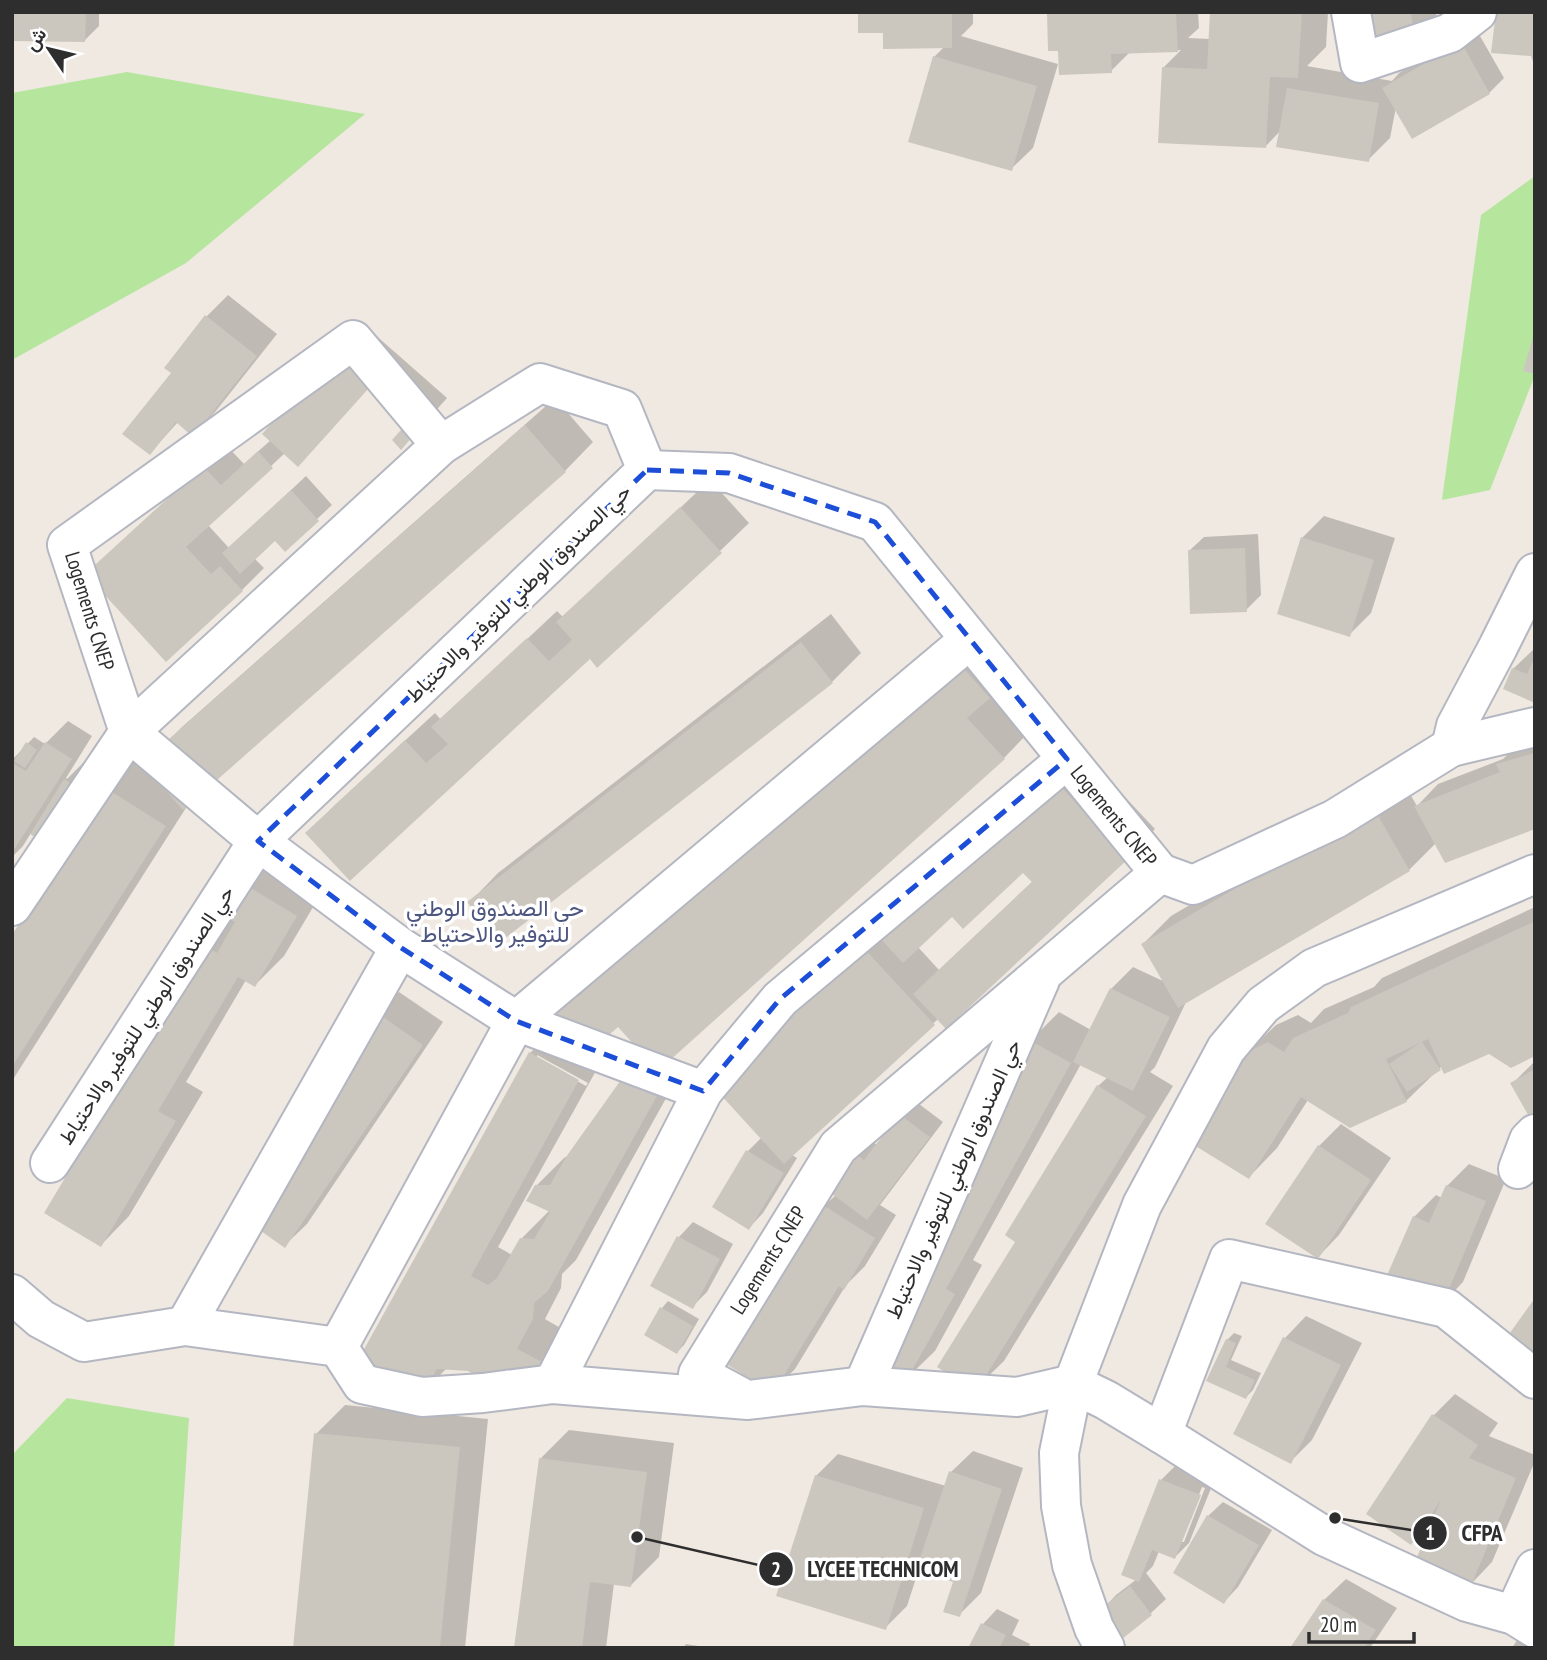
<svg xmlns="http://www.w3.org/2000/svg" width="1547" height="1660" font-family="'PT Sans Narrow',Vazirmatn,sans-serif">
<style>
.green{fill:#b6e59e}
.shadow{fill:#0003;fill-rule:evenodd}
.building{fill:#cbc7bf}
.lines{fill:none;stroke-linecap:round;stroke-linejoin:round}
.street-casing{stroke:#b4b7c1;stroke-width:42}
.secondary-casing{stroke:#b4b7c1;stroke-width:42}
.street{stroke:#fff;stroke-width:38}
.secondary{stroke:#fff;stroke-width:38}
.marked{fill:none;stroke:#1d4ed8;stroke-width:5;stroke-dasharray:14 9;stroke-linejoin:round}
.labels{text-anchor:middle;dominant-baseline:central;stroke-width:7;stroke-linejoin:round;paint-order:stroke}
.street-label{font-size:21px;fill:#2e2e2e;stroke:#fff}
.neighbourhood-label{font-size:23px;fill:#4d5680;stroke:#fff}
.leader{fill:none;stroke:#2e2e2e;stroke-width:2.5}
.callout-dot{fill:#2e2e2e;stroke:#fff;stroke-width:2.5}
.mark-label{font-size:21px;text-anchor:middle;font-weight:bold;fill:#fff}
.callout-label{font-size:23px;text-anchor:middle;font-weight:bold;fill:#2e2e2e;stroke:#fff;stroke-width:7;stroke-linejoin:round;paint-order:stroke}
</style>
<rect width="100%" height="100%" fill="#efe9e1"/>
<g class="green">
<path d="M127 72 365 114 186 263 12 360V93Z"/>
<path d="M1535 176V375L1490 490 1442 500 1481 215Z"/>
<path d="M67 1398 189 1418 174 1648H12V1455Z"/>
</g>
<g class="shadow">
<path d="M12 12H99V26L84 41Z"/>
<path d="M860 12H973V24L961 36 1058 64 1033 148 1011 169 934 57 945 46 885 31Z"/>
<path d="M1049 12H1198L1199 28 1188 38 1210 39 1212 12H1328L1326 47 1307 66 1392 81 1399 73 1476 29 1504 78 1489 93 1413 137 1396 107 1390 138 1368 160 1281 130 1265 147 1164 67 1181 50 1130 52 1111 71 1060 49Z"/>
<path d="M1359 12H1436V16L1414 38Z"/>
<path d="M228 295 277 334 215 412 193 434 178 422 150 453 173 373 206 317Z"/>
<path d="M364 325 447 398 423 425 410 423 370 387 285 453 208 525 229 548 306 476 332 505 285 549 275 538 254 558 264 568 242 590 101 588 226 445 244 464 271 440 343 347Z"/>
<path d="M555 398 593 442 565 471 191 800 12 1081V938L65 855 31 833 23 846 12 857V760L34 737 45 744 68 721 92 736 66 778 67 779 94 752 131 758 154 755 182 727Z"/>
<path d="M710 480 749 523 720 551 590 657 350 879 307 833 336 804 435 713 441 720 557 611 563 617Z"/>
<path d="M1324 516 1395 538 1371 613 1349 635 1302 538Z"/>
<path d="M1258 534 1261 595 1246 610 1189 551 1204 537Z"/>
<path d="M831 614 861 653 832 682 499 941 470 902 498 873Z"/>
<path d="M983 630 1032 729 1004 758 669 1058 684 1066 576 1260 562 1274 561 1288 545 1319 576 1337 555 1373 513 1367 468 1369 447 1368 422 1393 530 1053 561 1023 552 1013 604 963 608 969ZM618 1024 646 1055 569 1157H565L536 1186 550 1210 521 1239 512 1255 498 1247 607 1051 595 1045ZM537 1055 588 1083 586 1086 537 1059Z"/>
<path d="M1535 648V701L1513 669Z"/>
<path d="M1535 738V827L1436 843 1409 870 1187 1000 1155 1067 1150 1072 1173 1086 1004 1361 975 1389 1018 1241 1098 1086 1108 1077 1081 1064 973 1260 982 1265 935 1351 906 1379 1030 1041 1059 1012 1091 1030 1111 989 1133 967 1165 982 1143 944 1171 916 1402 780 1417 806 1438 784 1503 759 1520 742Z"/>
<path d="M1079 748 1155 829 1127 858 938 1019 792 1155 797 1158 763 1213 749 1228 748 1151 762 1137 711 1082ZM1023 871 1033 881 939 970 918 947 952 915Z"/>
<path d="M274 857 325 887 284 956 255 985 246 980 186 1082 203 1092 129 1216 101 1245 205 946 233 918 245 886Z"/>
<path d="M1535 907V1054L1489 1052 1442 1066 1406 1101 1308 1100 1277 1148 1249 1177 1246 1054 1276 1025 1298 1015 1311 1023 1324 1009 1374 987 1382 978Z"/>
<path d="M399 992 443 1022 307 1224 285 1245 377 1013Z"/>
<path d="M1535 1061V1123L1512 1084Z"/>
<path d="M915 1101 943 1122 880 1205 896 1215 865 1266 846 1285 795 1369 773 1391 824 1206 836 1195 868 1138 877 1145Z"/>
<path d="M1341 1124 1391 1158 1339 1235 1318 1257 1319 1146Z"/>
<path d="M1469 1164 1506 1179 1463 1282 1442 1304 1414 1217 1436 1195 1442 1198 1447 1186Z"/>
<path d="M693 1222 733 1244 707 1292 692 1307 653 1285 679 1237Z"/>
<path d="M668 1301 699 1319 684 1345 677 1352 646 1334 662 1308Z"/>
<path d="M1306 1316 1362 1343 1312 1440 1290 1462 1285 1338Z"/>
<path d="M1234 1333 1242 1336 1231 1360 1261 1373 1253 1390 1246 1397 1208 1380 1227 1340Z"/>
<path d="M1455 1394 1498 1423 1489 1436 1535 1455V1461L1492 1562 1471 1584 1435 1518 1410 1543 1433 1416Z"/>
<path d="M345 1405 488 1419 465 1648H295L316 1434Z"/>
<path d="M569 1430 674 1443 659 1557 630 1586 614 1583 606 1648H516L541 1458Z"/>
<path d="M973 1451 1023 1468 981 1593 959 1615 955 1581 919 1569 907 1606 885 1628 816 1476 838 1454 946 1486 951 1472Z"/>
<path d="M1175 1466 1214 1481 1189 1543 1175 1557 1159 1551 1153 1566 1146 1573 1166 1599 1151 1613 1122 1636 1102 1610 1116 1595 1137 1579 1161 1480ZM1202 1487 1205 1488 1184 1542H1180Z"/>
<path d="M1223 1502 1272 1530 1238 1587 1224 1602 1208 1516Z"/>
<path d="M1346 1579 1397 1608 1370 1648H1292L1324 1600Z"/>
<path d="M997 1609 1019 1620 1012 1635 1030 1644 1028 1648H970L983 1624Z"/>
<path d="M1535 1612V1648H1512Z"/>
<path d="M686 1644 710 1648H683Z"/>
</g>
<g class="building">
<path d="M12 12H86L85 42 12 41Z"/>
<path d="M858 12H952V48L883 49V33H858Z"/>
<path d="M1047 12H1176L1178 52 1111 54 1112 73 1059 75 1058 51H1048Z"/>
<path d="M1210 12H1302L1298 78 1270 77 1266 148 1158 143 1162 67 1207 69Z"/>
<path d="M1358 12H1411L1415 40 1369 49Z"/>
<path d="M1496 12H1535V67L1531 56 1491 53Z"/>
<path d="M1461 42 1490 94 1412 139 1382 88Z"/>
<path d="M933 56 1037 86 1012 171 908 142Z"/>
<path d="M1287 88 1379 103 1369 162 1276 147Z"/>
<path d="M205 315 257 356 193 437 176 422 150 455 122 434 171 373 164 368Z"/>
<path d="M1534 334H1535V374L1523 371Z"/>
<path d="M341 345 426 421 401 450 392 440 407 423 369 388 298 467 262 434Z"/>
<path d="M525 425 566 472 183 810 159 783 151 755Z"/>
<path d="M258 451 273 468 186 547 211 574 220 566 243 591 166 662 101 591 73 585 203 466 221 485Z"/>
<path d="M291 490 319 521 285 552 275 541 240 574 222 553Z"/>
<path d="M680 507 722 553 597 668 590 659 350 881 305 833 405 740 426 763 448 744 431 727 527 638 549 661 572 640 556 622Z"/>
<path d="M1301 537 1374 560 1350 637 1277 614Z"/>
<path d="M1245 548 1247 612 1190 614 1188 550Z"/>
<path d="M801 642 833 683 499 943 467 902Z"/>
<path d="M1535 656V703L1503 689 1512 668 1527 674Z"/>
<path d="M954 658 990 698 967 718 1005 759 658 1071 618 1027 587 1054 550 1013 574 991 579 996Z"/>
<path d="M26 742 37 750 25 768 14 761Z"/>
<path d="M45 742 72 759 12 853V763L26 771Z"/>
<path d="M1535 753V829L1445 863 1414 806 1500 772 1496 764Z"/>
<path d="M1050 775 1128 859 946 1029 913 994 1032 882 1023 873 963 929 952 917 903 963 878 936Z"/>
<path d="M64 779 93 798 101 785 166 826 12 1067V935L63 855 30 834Z"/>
<path d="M1373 807 1410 871 1178 1008 1141 944Z"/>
<path d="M244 884 297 916 255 987 238 977 158 1111 176 1121 101 1247 44 1213 204 945 217 953 235 922 225 916Z"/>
<path d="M1535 921V1056L1511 1068 1489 1054 1444 1074 1428 1039 1422 1042 1441 1070 1407 1092 1389 1064 1420 1043 1386 1059 1407 1102 1350 1128 1301 1097 1249 1179 1189 1142 1245 1053 1268 1042 1284 1052 1293 1038 1348 1013 1351 1007Z"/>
<path d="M859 943 935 1025 784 1164 709 1082Z"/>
<path d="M1110 988 1170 1017 1133 1091 1073 1062Z"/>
<path d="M376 1012 423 1045 285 1248 238 1215Z"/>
<path d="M1029 1040 1071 1063 946 1289 955 1294 906 1381 855 1353Z"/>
<path d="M529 1052 579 1080 471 1276 488 1285 497 1278 520 1238 534 1239 550 1212 526 1201 535 1185H550L566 1157 623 1077 657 1096 548 1291 534 1303 533 1319 517 1349 546 1364 555 1375 520 1373 513 1369 494 1385 468 1371 437 1369 422 1395 358 1360Z"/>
<path d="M1535 1069V1127L1510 1083Z"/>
<path d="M1097 1085 1146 1116 976 1392 937 1367 1015 1242 1005 1235Z"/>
<path d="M899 1114 930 1137 867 1220 824 1188 852 1151 864 1160Z"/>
<path d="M1318 1145 1371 1180 1318 1259 1265 1224Z"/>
<path d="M746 1150 784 1173 749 1230 712 1207Z"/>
<path d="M1446 1185 1486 1201 1442 1306 1384 1282 1413 1216 1429 1223Z"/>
<path d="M823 1205 875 1238 844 1290 839 1286 773 1393 726 1364Z"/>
<path d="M677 1236 720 1259 693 1309 650 1286Z"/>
<path d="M1535 1298V1370L1507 1337Z"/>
<path d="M660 1307 693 1326 677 1354 644 1335Z"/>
<path d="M1283 1337 1341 1365 1291 1464 1233 1434Z"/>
<path d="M1226 1339 1236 1343 1226 1367 1255 1380 1246 1399 1206 1381Z"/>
<path d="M1432 1414 1478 1445 1469 1458 1516 1478 1471 1586 1415 1562 1441 1500 1411 1545 1366 1514Z"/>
<path d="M314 1433 460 1447 440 1648H293Z"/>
<path d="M539 1458 647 1472 631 1587 590 1582 582 1648H514Z"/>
<path d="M949 1471 1002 1489 960 1617 943 1612 953 1582 916 1570Z"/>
<path d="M815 1475 924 1508 886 1630 776 1596Z"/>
<path d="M1159 1479 1201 1495 1175 1559 1152 1550 1139 1582 1121 1575Z"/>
<path d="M1207 1515 1259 1545 1224 1604 1173 1573Z"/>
<path d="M1130 1586 1152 1615 1122 1639 1099 1610Z"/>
<path d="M1323 1599 1376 1630 1364 1648H1290Z"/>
<path d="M981 1623 1006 1635 999 1648H968Z"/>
</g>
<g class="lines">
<defs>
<g id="street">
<path d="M1351 12 1360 63 1450 33 1477 12"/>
<path d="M441 445 353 340 67 545 129 732 258 841 400 947 516 1021 703 1091"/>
<path d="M647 470 729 473 875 522 1160 873"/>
<path d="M1451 747 1456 726 1498 647 1535 573"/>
<path d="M1160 873 1193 885 1335 819 1451 747 1535 727"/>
<path d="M12 906 129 732 441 445 540 383 622 409 647 470 258 841 50 1163"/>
<path d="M1518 1169 1529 1140 1535 1134"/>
<path d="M12 1294 41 1319 84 1342 185 1326 338 1347 362 1384 422 1397 483 1393 553 1384 748 1400 863 1386 1017 1397 1073 1384 1106 1400 1162 1434 1229 1259 1446 1308 1535 1379"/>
<path d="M185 1326 400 947"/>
<path d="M338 1347 516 1021 969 640"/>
<path d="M553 1384 703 1091 780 999 1067 759"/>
<path d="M863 1386 1040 980"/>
<path d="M739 1396 698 1374 838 1147 1160 873"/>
<path d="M1162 1434 1324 1536 1467 1602 1514 1615 1535 1628"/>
<path d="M1514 1615 1535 1569"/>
</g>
<path id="secondary" d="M1105 1648 1094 1628 1072 1565 1061 1506 1059 1453 1073 1384 1142 1205 1226 1049 1263 1005 1314 968 1535 874"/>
</defs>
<use href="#street" class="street-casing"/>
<use href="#secondary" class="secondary-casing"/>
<use href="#street" class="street"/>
<use href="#secondary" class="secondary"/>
</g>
<path class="marked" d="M647 470 729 473 875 522 1067 759 780 999 703 1091 516 1021 400 947 258 841Z"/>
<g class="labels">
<g class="street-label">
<text transform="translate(518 593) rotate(-44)">حي الصندوق الوطني للتوفير والاحتياط</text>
<text transform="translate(90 611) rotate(73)">Logements CNEP</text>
<text transform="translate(1114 816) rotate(51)">Logements CNEP</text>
<text transform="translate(146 1015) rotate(-57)">حي الصندوق الوطني للتوفير والاحتياط</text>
<text transform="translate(953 1179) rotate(-66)">حي الصندوق الوطني للتوفير والاحتياط</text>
<text transform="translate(768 1260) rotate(-58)">Logements CNEP</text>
</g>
<g class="neighbourhood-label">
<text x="495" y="907">حي الصندوق الوطني<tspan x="495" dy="26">للتوفير والاحتياط</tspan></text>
</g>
</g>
<path class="leader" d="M1335 1518L1430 1533M637 1537L776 1569"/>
<g class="callout-dot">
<circle cx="1335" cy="1518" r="7"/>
<circle cx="637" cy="1537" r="7"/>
<circle cx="1430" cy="1533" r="18"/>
<circle cx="776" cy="1569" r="18"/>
</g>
<g class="mark-label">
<text x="1430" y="1540">1</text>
<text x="776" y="1577">2</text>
</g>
<g class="callout-label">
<text x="1482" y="1541">CFPA</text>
<text x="883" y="1577">LYCEE TECHNICOM</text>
</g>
<rect width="1547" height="1660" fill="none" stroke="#2e2e2e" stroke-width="28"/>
<g transform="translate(49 49) rotate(305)" stroke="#ffffff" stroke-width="5" paint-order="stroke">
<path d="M0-5L12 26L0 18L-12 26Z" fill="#2e2e2e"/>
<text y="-10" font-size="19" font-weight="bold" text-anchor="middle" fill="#2e2e2e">ش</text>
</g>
<path d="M1309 1632v10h105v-10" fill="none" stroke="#2e2e2e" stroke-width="3.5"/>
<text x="1320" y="1632" font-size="21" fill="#2e2e2e" stroke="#ffffff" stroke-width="5" paint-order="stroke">20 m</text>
</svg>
